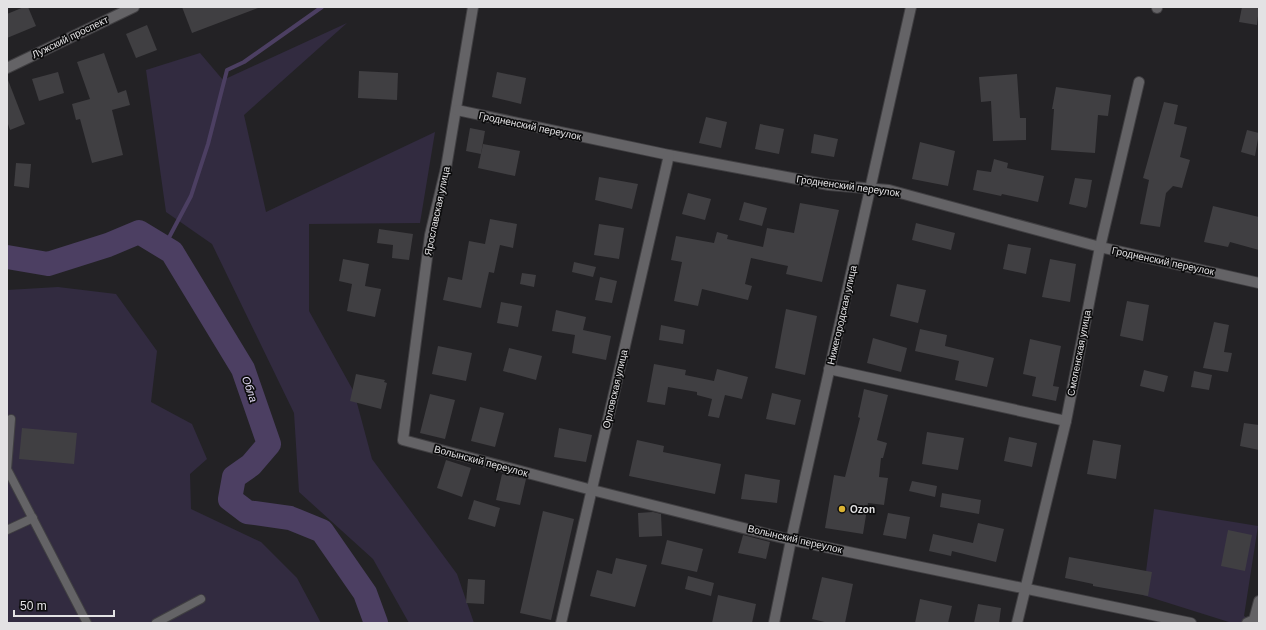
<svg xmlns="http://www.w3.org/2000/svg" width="1266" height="630" font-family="Arial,sans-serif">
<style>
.green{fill:#322b40}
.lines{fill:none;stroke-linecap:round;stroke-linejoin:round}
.stream{stroke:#4c3f62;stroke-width:4}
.river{stroke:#4c3f62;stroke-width:24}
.building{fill:#403f42}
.service-casing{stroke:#403f42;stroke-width:10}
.minor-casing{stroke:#403f42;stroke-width:12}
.tertiary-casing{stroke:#403f42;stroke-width:12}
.service{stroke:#646366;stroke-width:8}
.minor{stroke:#646366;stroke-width:10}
.tertiary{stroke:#646366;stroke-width:10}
.poi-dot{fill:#dbb333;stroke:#0c0c0d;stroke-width:1.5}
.labels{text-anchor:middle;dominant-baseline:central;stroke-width:3.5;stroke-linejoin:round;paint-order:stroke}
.street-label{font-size:10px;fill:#e3e2e4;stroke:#0c0c0d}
.poi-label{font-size:10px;font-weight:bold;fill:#e3e2e4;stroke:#0c0c0d;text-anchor:start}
.water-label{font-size:11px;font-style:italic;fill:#e4dcf6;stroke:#0c0c0d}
</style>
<rect width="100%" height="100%" fill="#232225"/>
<g class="green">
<path d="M347 23 244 115 266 212 435 132 420 223 309 224V311L354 392 372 459 457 574 474 623H409L373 559 299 492 294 413 212 244 166 212 146 70 200 53 223 80Z"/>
<path d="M58 287 116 294 157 351 151 402 192 424 207 459 190 474 191 509 261 542 297 578 321 623H7V290Z"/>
<path d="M1154 509 1258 526 1244 616 1257 623H1232L1143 595Z"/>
</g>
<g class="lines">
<path class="stream" d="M164 247 191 196 208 144 227 70 244 62 322 7"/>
<path class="river" d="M7 257 48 264 108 245 139 232 172 252 243 369 269 444 251 465 234 477 230 499 247 512 290 518 322 531 365 593 376 623"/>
</g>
<g class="building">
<path d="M24 7H28L36 26 7 38V14Z"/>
<path d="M182 7H258V8L192 33Z"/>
<path d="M1242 7H1259L1257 25 1239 22Z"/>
<path d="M147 25 157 50 136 58 126 34Z"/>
<path d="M104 53 118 93 126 90 130 105 112 110 123 155 92 163 80 119 76 120 72 104 90 99 77 62Z"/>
<path d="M359 71 398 73 397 100 358 98Z"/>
<path d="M58 72 64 93 39 101 32 79Z"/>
<path d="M497 72 526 78 521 104 492 97Z"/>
<path d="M1017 74 1020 118H1026V140L993 141 991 101 981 102 979 77Z"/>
<path d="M8 80 25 124 10 130 7 121Z"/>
<path d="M1056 87 1111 95 1108 116 1098 115 1095 153 1051 150 1054 109H1052Z"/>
<path d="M1164 102 1178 105 1174 124 1187 127 1180 157 1190 160 1182 188 1173 186 1166 193 1160 227 1140 224 1149 180 1143 178Z"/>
<path d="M706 117 727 122 721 148 699 143Z"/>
<path d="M760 124 784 129 779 154 755 149Z"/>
<path d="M470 128 485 131 481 154 466 151Z"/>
<path d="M1247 130 1259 133 1255 156 1241 152Z"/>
<path d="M814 134 838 139 834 157 811 153Z"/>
<path d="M920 142 955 151 948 186 912 179Z"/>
<path d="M483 144 520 151 515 176 478 168Z"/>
<path d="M994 159 1008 163 1007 168 1044 176 1038 202 1002 194 1001 196 973 190 977 170 991 172Z"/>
<path d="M16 163 31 164 29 188 14 186Z"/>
<path d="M599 177 638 184 632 209 595 200Z"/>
<path d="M1075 178 1092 180 1087 208 1086 206V208L1069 204Z"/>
<path d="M688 193 711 199 705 220 682 214Z"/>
<path d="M744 202 767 208 762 226 739 220Z"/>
<path d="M800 203 839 210 822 282 786 274 788 266 751 258 745 284 752 286 748 300 702 289 698 306 674 301 682 262 671 260 676 236 714 243 717 232 728 235 727 239 763 247 767 228 794 233Z"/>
<path d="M1213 206 1259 217V250L1230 242 1228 247 1204 242Z"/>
<path d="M490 219 517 224 513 248 500 245 494 273 489 272 481 308 443 300 448 277 462 280 469 241 485 244Z"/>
<path d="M916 223 955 233 951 250 912 240Z"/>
<path d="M599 224 624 228 619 259 594 255Z"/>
<path d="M379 229 413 234 409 260 392 258 393 245 377 243Z"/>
<path d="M1008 244 1031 248 1026 274 1003 269Z"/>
<path d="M343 259 369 264 365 286 381 289 375 317 347 311 352 284 339 281Z"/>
<path d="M1050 259 1076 264 1070 302 1042 297Z"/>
<path d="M574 262 596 267 593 277 572 272Z"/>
<path d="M522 273 536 275 534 287 520 284Z"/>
<path d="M600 277 617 281 612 303 595 300Z"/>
<path d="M897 284 926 290 918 323 890 316Z"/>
<path d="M1127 301 1149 305 1143 341 1120 336Z"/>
<path d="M501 302 522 306 518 327 497 323Z"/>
<path d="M786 309 817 316 805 375 775 368Z"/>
<path d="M556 310 586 317 583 330 611 336 606 360 572 353 575 335 552 331Z"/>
<path d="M1214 322 1229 325 1224 352 1232 353 1228 372 1203 368Z"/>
<path d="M661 325 685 330 683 344 659 340Z"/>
<path d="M920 329 947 335 945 346 994 358 987 387 955 380 959 361 915 351Z"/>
<path d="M873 338 907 348 901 372 867 363Z"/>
<path d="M1030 339 1061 346 1053 386 1059 387 1056 401 1032 396 1036 377 1023 374Z"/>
<path d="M438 346 472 353 466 381 432 374Z"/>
<path d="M509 348 542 356 536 380 503 371Z"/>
<path d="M654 364 686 370 685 375 714 381 717 369 748 377 742 399 725 395 719 418 708 416 712 399 697 395V392L668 387 665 405 647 402Z"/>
<path d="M1144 370 1168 376 1164 392 1140 386Z"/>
<path d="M1194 371 1212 375 1209 390 1191 387Z"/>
<path d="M356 374 385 380 384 382 387 383 381 409 350 401Z"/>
<path d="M864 389 888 395 877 440 887 443 883 458H881L879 477 888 478 884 505 868 503 863 534 825 528 834 475 845 477 860 418 858 417Z"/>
<path d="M772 393 801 400 795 425 766 419Z"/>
<path d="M430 394 455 400 445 439 420 433Z"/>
<path d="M480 407 504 413 495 447 471 441Z"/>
<path d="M1244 423 1259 425V450L1240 446Z"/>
<path d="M22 428 77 433 74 464 19 459Z"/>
<path d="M559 428 592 435 586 462 554 457Z"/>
<path d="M927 432 964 438 958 470 922 464Z"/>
<path d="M1009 437 1037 443 1032 467 1004 461Z"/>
<path d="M637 440 664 446 663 452 721 464 715 494 629 476Z"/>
<path d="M1093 440 1121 445 1116 479 1087 474Z"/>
<path d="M446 460 471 468 462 497 437 488Z"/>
<path d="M502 474 526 479 520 505 496 500Z"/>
<path d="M745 474 780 480 777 503 741 499Z"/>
<path d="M912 481 937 486 935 497 909 491Z"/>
<path d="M942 493 981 500 979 514 940 507Z"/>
<path d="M474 500 500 508 495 527 468 519Z"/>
<path d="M543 511 574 519 551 620 520 613Z"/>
<path d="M653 512 661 514 662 536 639 537 638 513Z"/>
<path d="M888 513 910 517 906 539 883 535Z"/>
<path d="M978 523 1004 529 996 562 952 551 951 556 929 551 933 534 973 543Z"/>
<path d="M1228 530 1252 535 1245 571 1221 566Z"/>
<path d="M743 535 770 542 766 559 738 553Z"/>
<path d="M667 540 703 549 697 572 661 564Z"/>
<path d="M1069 557 1152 572 1148 596 1093 586V584L1065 578Z"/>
<path d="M616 558 647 565 635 607 590 596 597 570 612 574Z"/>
<path d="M688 576 714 583 711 596 685 589Z"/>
<path d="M822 577 853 584 845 623H829L812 619Z"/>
<path d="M468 579 485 580 484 604 466 603Z"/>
<path d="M718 595 756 604 752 623H712Z"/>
<path d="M920 599 952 606 948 623H915Z"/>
<path d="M978 604 1001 608 999 623H974Z"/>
</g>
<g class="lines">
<defs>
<g id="service">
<path d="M11 419 7 469 87 623"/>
<path d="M7 530 33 518"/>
<path d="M156 623 201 599"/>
</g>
<g id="minor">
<path d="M473 7 446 168 430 235 403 440 592 490 791 540 1191 623"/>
<path d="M1157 8V7"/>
<path d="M7 68 134 7"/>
<path d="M457 110 669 155 829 185 889 190 1100 247 1259 283"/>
<path d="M829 369 1066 421"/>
<path d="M561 623 669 155"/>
<path d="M1017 623 1066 421 1100 247 1139 82"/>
<path d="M1247 623 1254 620 1259 601"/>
</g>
<path id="tertiary" d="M774 623 791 540 911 7"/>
</defs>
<use href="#service" class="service-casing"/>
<use href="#minor" class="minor-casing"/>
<use href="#tertiary" class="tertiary-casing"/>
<use href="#service" class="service"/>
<use href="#minor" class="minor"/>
<use href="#tertiary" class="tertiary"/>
</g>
<circle class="poi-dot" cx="842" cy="509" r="4"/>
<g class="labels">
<g class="street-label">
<text transform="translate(70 37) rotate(-26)">Лужский проспект</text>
<text transform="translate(530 126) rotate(12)">Гродненский переулок</text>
<text transform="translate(848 186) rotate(8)">Гродненский переулок</text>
<text transform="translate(437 211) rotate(-78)">Ярославская улица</text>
<text transform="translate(1163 261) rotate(12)">Гродненский переулок</text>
<text transform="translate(842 315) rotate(-77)">Нижегородская улица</text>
<text transform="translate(1079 353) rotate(-79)">Смоленская улица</text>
<text transform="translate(615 389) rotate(-77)">Орловская улица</text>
<text transform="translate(481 461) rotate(15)">Волынский переулок</text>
<text transform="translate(795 539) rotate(13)">Волынский переулок</text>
</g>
<g class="poi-label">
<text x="850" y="509">Ozon</text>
</g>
<g class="water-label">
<text transform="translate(250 389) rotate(71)">Обла</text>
</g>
</g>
<rect width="1266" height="630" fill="none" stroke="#e3e2e4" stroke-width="16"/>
<path d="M14 610v6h100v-6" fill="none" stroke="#e3e2e4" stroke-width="2"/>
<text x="20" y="610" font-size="12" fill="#e3e2e4" stroke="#0c0c0d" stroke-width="3" paint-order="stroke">50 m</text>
</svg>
